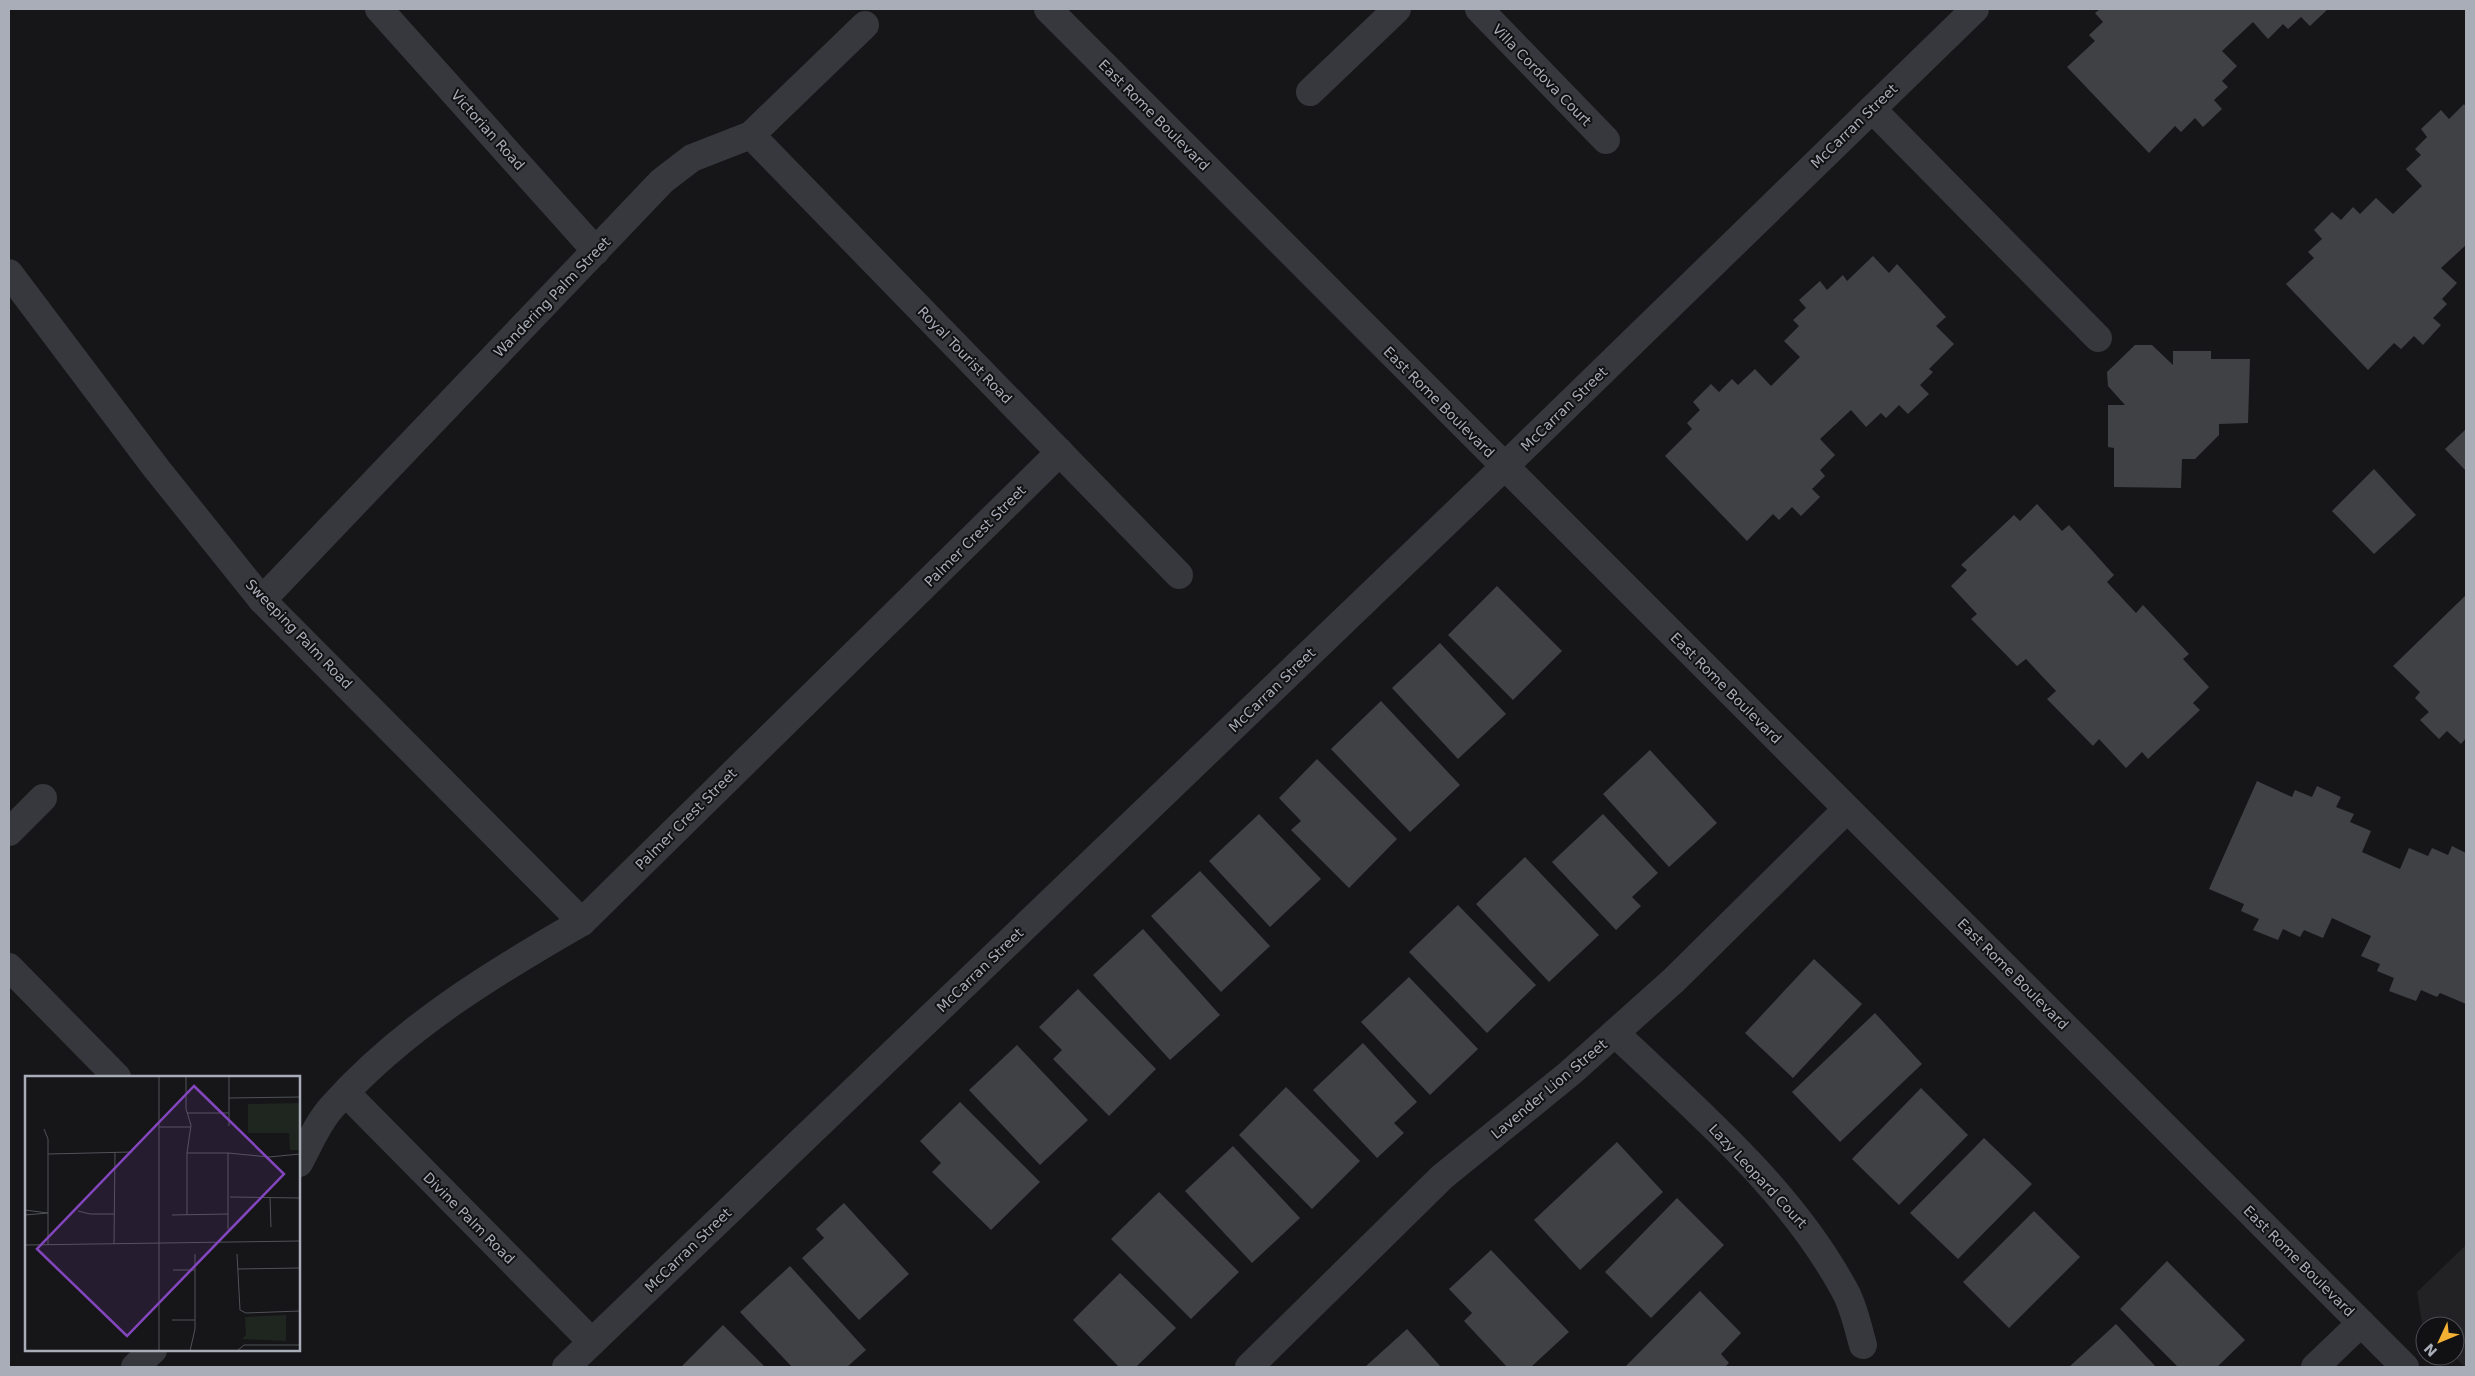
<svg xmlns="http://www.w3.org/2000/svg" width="2475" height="1376" font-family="'DejaVu Sans',sans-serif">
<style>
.built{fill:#222225}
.building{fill:#404145}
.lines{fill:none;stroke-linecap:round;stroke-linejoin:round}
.minor{stroke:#37383d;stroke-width:28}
.labels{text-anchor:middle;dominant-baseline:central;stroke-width:4;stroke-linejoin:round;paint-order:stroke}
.street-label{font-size:14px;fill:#a8adb8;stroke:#111113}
.inset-road{fill:none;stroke:#505258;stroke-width:1}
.view{fill:#8446be;fill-opacity:0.15;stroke:#8446be;stroke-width:2.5}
.inset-edge{fill:none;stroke:#a8adb8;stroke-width:2.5}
</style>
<rect width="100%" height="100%" fill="#161618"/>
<path class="built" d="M2466 1245V1367H2465L2454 1356 2455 1326 2425 1327 2422 1323 2417 1292Z"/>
<g class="building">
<path d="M2100 9H2328L2310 26 2301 17 2288 29 2283 24 2268 39 2253 22 2222 51 2237 66 2222 81 2228 87 2214 100 2222 109 2203 127 2195 118 2181 132 2175 126 2149 153 2067 67 2095 41 2089 35 2103 22 2095 13Z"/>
<path d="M2464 104 2466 107V245L2441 268 2457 283 2442 299 2447 304 2433 318 2441 325 2423 345 2414 336 2401 349 2394 343 2368 370 2286 284 2314 258 2308 252 2322 239 2314 230 2332 212 2341 220 2353 207 2360 214 2376 198 2393 214 2422 186 2406 169 2421 155 2415 149 2427 137 2421 129 2441 110 2449 119Z"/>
<path d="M1873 256 1889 273 1897 264 1946 317 1936 326 1954 344 1929 369 1933 372 1920 385 1929 394 1908 414 1899 405 1886 418 1881 413 1866 427 1851 410 1820 439 1835 455 1820 470 1825 476 1812 489 1820 497 1801 516 1792 507 1779 520 1773 514 1747 541 1665 456 1692 429 1687 423 1700 410 1693 402 1711 384 1719 392 1732 379 1738 385 1755 369 1771 386 1800 357 1784 341 1799 326 1793 320 1806 308 1799 300 1820 281 1827 290 1843 275 1847 281Z"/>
<path d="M2135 345H2152L2173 365V351H2211V359H2250L2248 423 2219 424V435L2195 459H2182L2181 488 2114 487V448L2108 447V405H2125L2108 386 2107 372Z"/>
<path d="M2466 429V471L2445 449Z"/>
<path d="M2374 469 2416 515 2374 554 2332 511Z"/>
<path d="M2037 504 2062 531 2069 525 2114 575 2107 582 2136 613 2143 605 2189 654 2183 659 2209 687 2193 703 2200 710 2148 759 2142 752 2126 768 2099 739 2093 746 2047 699 2056 691 2026 659 2017 666 1971 619 1977 614 1951 586 1967 570 1961 565 2014 515 2020 521Z"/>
<path d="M1497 586 1562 651 1513 700 1448 635Z"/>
<path d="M2466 595V738L2461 744 2447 731 2439 739 2420 720 2429 712 2415 698 2420 692 2393 666Z"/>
<path d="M1440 643 1506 714 1458 759 1392 688Z"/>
<path d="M1381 701 1460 785 1410 832 1331 749Z"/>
<path d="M1650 750 1717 823 1669 867 1603 794Z"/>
<path d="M1317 759 1397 839 1349 888 1291 830 1301 821 1279 798Z"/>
<path d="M2257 781 2292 797 2295 790 2312 797 2317 786 2341 797 2336 807 2354 814 2350 822 2371 831 2362 852 2400 869 2409 848 2428 856 2432 848 2448 855 2452 846 2466 853V1004L2440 993 2437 997 2421 990 2416 1001 2389 991 2394 978 2377 971 2380 964 2361 956 2371 936 2332 918 2323 938 2304 930 2300 937 2283 929 2278 940 2253 930 2259 919 2241 911 2244 904 2209 889Z"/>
<path d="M1259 814 1321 879 1270 927 1209 861Z"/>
<path d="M1603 814 1658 873 1632 897 1641 906 1616 930 1552 862Z"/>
<path d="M1525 857 1599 935 1549 982 1476 904Z"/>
<path d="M1200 871 1270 946 1221 992 1151 916Z"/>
<path d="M1458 905 1536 985 1487 1033 1409 952Z"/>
<path d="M1143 929 1220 1015 1170 1060 1093 975Z"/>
<path d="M1814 959 1862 1004 1793 1078 1745 1033Z"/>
<path d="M1409 977 1478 1049 1430 1095 1361 1022Z"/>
<path d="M1078 989 1156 1069 1109 1116 1053 1059 1062 1050 1039 1027Z"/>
<path d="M1875 1013 1922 1064 1840 1142 1792 1092Z"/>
<path d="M1363 1043 1417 1102 1394 1123 1404 1133 1377 1158 1313 1090Z"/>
<path d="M1017 1045 1088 1120 1040 1165 969 1090Z"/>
<path d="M1286 1087 1360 1161 1312 1209 1239 1135Z"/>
<path d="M1921 1088 1968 1135 1899 1205 1852 1159Z"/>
<path d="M960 1102 1040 1182 991 1230 932 1172 941 1163 920 1141Z"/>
<path d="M1984 1138 2032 1184 1958 1259 1910 1213Z"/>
<path d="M1617 1142 1663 1192 1580 1270 1534 1220Z"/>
<path d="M1233 1146 1300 1218 1252 1263 1185 1191Z"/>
<path d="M1159 1192 1239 1272 1191 1319 1111 1239Z"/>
<path d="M1677 1198 1724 1245 1651 1318 1605 1272Z"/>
<path d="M844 1203 909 1274 859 1320 802 1258 824 1238 816 1229Z"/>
<path d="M2034 1211 2080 1257 2009 1328 1963 1282Z"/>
<path d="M1491 1250 1569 1332 1531 1367H1507L1464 1321 1472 1313 1449 1289Z"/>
<path d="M2167 1261 2245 1340 2217 1367H2178L2120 1309Z"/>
<path d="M790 1266 866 1350 847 1367H792L740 1312Z"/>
<path d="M1120 1273 1176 1328 1136 1367H1119L1073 1320Z"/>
<path d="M1700 1291 1741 1333 1721 1354 1729 1363 1725 1367H1625Z"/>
<path d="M2116 1324 2156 1367H2069Z"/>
<path d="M723 1325 765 1367H681Z"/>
<path d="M1407 1329 1441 1367H1365Z"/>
</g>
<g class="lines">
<g class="minor">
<path d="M379 9 596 251"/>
<path d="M1048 9 2405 1367"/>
<path d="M1479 9 1606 140"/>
<path d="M1310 92 1397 9"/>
<path d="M1872 109 2098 338"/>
<path d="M751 135 1179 575"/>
<path d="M9 273 156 468 262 600 582 922"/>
<path d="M262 600 662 181 692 158 751 135 865 25"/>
<path d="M9 832 43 798"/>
<path d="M9 967 117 1077"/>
<path d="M1615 1033C1698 1112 1790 1189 1845 1291 1854 1307 1858 1328 1863 1345"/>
<path d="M346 1093 592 1342"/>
<path d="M299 1163C309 1145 318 1122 332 1107 401 1029 493 973 582 922L1060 452"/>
<path d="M135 1367 153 1350"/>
<path d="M566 1367 1504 467 1975 9"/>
<path d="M1249 1367 1442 1177 1570 1073 1674 980 1847 809"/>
<path d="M2315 1367 2361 1323"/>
</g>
</g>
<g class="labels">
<g class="street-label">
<text transform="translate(1542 75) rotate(46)">Villa Cordova Court</text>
<text transform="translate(1154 115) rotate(45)">East Rome Boulevard</text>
<text transform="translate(1854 126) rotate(-44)">McCarran Street</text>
<text transform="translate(488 130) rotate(48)">Victorian Road</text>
<text transform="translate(552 297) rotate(-46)">Wandering Palm Street</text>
<text transform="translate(965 355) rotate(46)">Royal Tourist Road</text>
<text transform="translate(1439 402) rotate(45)">East Rome Boulevard</text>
<text transform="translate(1564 409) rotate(-44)">McCarran Street</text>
<text transform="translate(975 536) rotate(-45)">Palmer Crest Street</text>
<text transform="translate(299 634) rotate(46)">Sweeping Palm Road</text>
<text transform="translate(1726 688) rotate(45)">East Rome Boulevard</text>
<text transform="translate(1272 690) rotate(-44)">McCarran Street</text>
<text transform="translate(686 819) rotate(-45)">Palmer Crest Street</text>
<text transform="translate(980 970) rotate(-44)">McCarran Street</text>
<text transform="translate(2013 974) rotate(45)">East Rome Boulevard</text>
<text transform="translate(1549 1089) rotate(-40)">Lavender Lion Street</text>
<text transform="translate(1758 1176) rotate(47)">Lazy Leopard Court</text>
<text transform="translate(469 1218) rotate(45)">Divine Palm Road</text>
<text transform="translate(688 1250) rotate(-44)">McCarran Street</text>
<text transform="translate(2299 1261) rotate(45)">East Rome Boulevard</text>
</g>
</g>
<g transform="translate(25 1076)">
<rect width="275" height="275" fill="#161618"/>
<path d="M275 27V74H265L264 57H223V28ZM261 239V265L217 263 221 259 220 241Z" fill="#1e261f"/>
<path class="inset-road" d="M134 0V275M161 0V33L166 49 162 77V139M204 0V50M204 22 275 21M162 37H204M134 51H166M19 53 23 63V169M162 77H203L244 81 275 78M23 78 107 76M205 121 275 122M245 122 246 151M0 134 23 137M53 135 65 138H89M0 139 23 137M147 139 203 138M203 153V77M89 168 90 76M0 169 275 165M212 178 215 234 221 237 275 235M213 193 275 192M148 194H170M147 244H170M165 275 170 253V178M212 275 219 269H275"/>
<path class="view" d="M169 10 259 98 102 260 12 173Z"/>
<rect width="275" height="275" class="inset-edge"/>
</g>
<rect width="2475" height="1376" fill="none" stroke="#a8adb8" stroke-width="20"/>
<g transform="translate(2440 1341) rotate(226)"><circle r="24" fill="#111113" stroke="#4d4f55"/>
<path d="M0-4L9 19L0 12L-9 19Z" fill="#f2b134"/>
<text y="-8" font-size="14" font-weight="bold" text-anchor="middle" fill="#a8adb8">N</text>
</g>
</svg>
